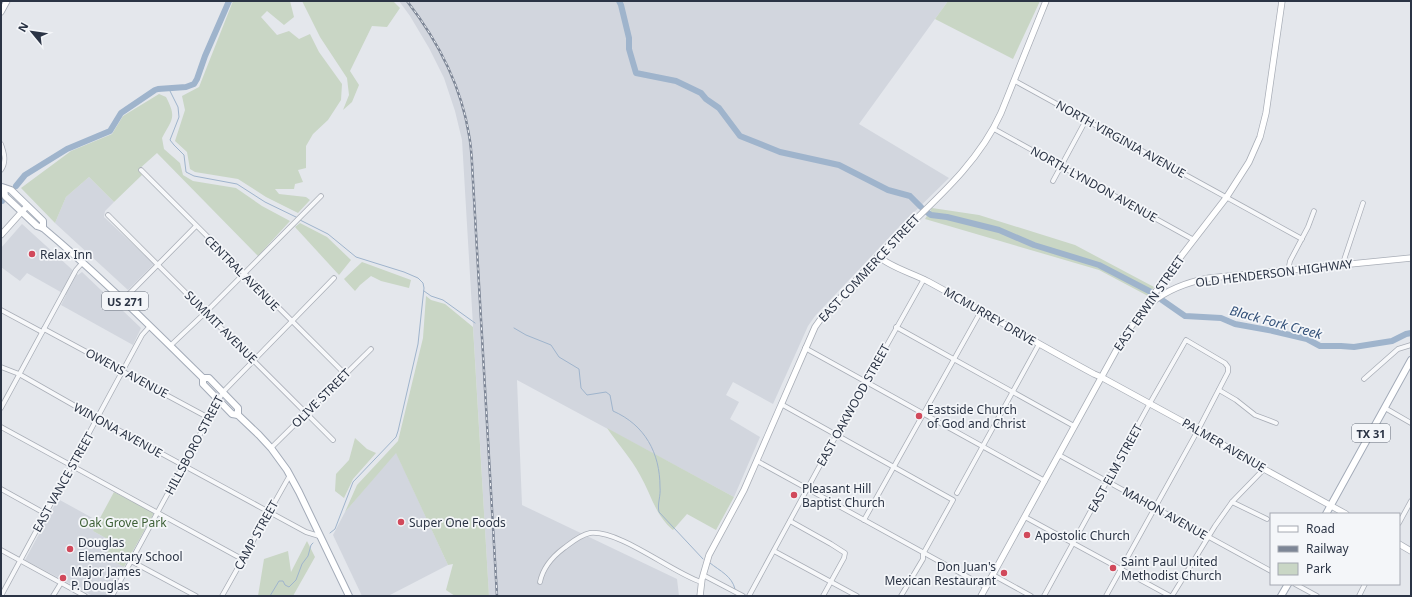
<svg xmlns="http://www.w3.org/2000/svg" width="1412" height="597" font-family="'Noto Sans',sans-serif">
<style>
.built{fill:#d2d6de}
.green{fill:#c9d6c5}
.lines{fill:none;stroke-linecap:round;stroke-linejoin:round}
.stream{stroke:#9fb4cc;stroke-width:1}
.river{stroke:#9fb4cc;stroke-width:6}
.street-casing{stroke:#a9aeb7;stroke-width:5.5}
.secondary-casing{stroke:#a9aeb7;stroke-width:7}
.primary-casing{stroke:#a3abb8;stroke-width:8}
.street{stroke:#f7f8fa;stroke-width:4}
.secondary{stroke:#fff;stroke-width:5.5}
.primary{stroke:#fff;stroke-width:6}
.rail-casing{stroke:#7d8696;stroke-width:2.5}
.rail{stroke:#f4f6f9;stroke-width:1;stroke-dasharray:3;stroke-linecap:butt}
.poi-dot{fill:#d1495b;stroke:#f4f6f9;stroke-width:1.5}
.labels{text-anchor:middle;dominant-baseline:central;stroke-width:3.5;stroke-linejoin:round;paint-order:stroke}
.shield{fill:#f4f6f9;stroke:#676e7b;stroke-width:1}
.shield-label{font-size:11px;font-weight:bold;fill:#2b3445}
.street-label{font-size:12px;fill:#2b3445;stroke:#f4f6f9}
.poi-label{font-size:12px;fill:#2b3445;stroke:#f4f6f9;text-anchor:start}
.park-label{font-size:12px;fill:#3f6138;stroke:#f4f6f9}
.water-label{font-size:13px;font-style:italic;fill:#34527a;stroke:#f4f6f9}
</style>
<rect width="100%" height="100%" fill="#e4e7ec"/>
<g class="built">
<path d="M399 1H948L859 124 949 178 899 227 815 316 808 326 773 404 733 382 726 395 739 402 730 419 760 437 734 497 517 380 522 505 677 579 679 596H489L462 140 455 111 444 78 429 48 410 16Z"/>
<path d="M89 177 114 202 105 211 104 217 154 264 128 290 55 223 66 197Z"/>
<path d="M22 224 78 275 82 272 141 328 133 345 61 305 66 295 27 273 20 281 1 267V248Z"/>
<path d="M396 452 448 565 388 596H362L333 535 345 512Z"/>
<path d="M58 499 98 521 93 531 113 542 105 556 124 567 109 596H93L25 560Z"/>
</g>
<g class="green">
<path d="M233 1H290L294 17 284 25 267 11 261 17 277 35 289 31 299 39 310 34 319 52 342 84 341 100 328 120 313 134 306 146V168L298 170 303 182 295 184 294 189H275L279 194 306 197 310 200 298 213 266 197 238 179 195 172 190 169 187 152 175 141 185 110 182 96 199 87Z"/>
<path d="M302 1H393L400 8 387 27 372 26 350 71 359 85 352 102 343 110 349 95 347 78 320 37Z"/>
<path d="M948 1H1040L1013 59 935 19Z"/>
<path d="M159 94 166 97C177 118 172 119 162 138L164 149 180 163 183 175 193 181 236 188 262 206 290 221 258 256 157 153 138 170 142 175 114 202 89 177 66 197 55 223 21 188 71 151 112 134 123 116Z"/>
<path d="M932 208 979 215 1075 245 1154 287 1148 296 1099 270 925 219Z"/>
<path d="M300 223 327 237 351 260 339 275 295 227Z"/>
<path d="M362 262 411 280 409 288 381 281 371 276 360 285 355 291 344 279Z"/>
<path d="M426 296 431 300 445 304 473 327 489 596H455L446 590 453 564 448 565 396 453 345 512 357 485 398 441 423 338Z"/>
<path d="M607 428 734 497 716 530 687 514 673 530C655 515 651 494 640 475 631 458 618 444 607 428Z"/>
<path d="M355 438 367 449 376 453 353 479 344 498 335 491 336 474 349 460Z"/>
<path d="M114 492 154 513 124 567 105 556 113 542 93 531Z"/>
<path d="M307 541 315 557 293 596H258L264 559 288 551 291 572Z"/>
</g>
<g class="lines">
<g class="stream">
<path d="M169 89 178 107 179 117 170 140 174 145 184 155 186 172 194 176 237 184 265 202 298 218"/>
<path d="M300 220 328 234 356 257 404 272 418 278 423 283 424 288 418 344 398 431 396 437 353 482 335 529 330 533"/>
<path d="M424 291 431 296 443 300 475 323"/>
<path d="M514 328 526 335 551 345 559 357 579 369 581 388 587 395 606 392 610 395 613 411C645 425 660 453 660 487 661 496 657 504 659 512L703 559"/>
<path d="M710 563C720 571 732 576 735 589"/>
<path d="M270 596 279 581H283L285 585 289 587 296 580 302 564 308 556 311 545 313 543"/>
</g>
<g class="river">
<path d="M619 1 621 5 629 38V49L636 73 676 81 701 93 706 99 719 108 740 136 780 152 839 165 888 190 910 196 921 207"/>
<path d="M16 186 25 175 67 149 110 131 121 113 155 90 158 89 186 87 194 84 197 79 205 56 229 1"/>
<path d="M1 201H2"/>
<path d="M928 213 931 215 947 217 999 230 1034 245 1099 265 1151 292"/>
<path d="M1162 300 1185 316 1221 318 1235 324 1273 331 1307 339 1320 346H1341L1354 347 1392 341 1406 334 1411 333"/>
</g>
<defs>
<g id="street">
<path d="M1015 81 1302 239"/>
<path d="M994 129 1194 240"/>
<path d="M1 144C4 153 7 161 1 170"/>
<path d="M141 170 345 374"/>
<path d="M1053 181 1086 120"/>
<path d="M108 215 333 440"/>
<path d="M1343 265 1344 260 1363 203"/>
<path d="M1288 271 1290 261 1308 227 1314 211"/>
<path d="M124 299 196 226"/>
<path d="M1 310 42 332"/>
<path d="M896 327 1074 426"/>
<path d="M44 329 209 418"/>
<path d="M170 346 206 312 321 196"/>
<path d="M805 348 1045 481"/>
<path d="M1 367 19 374 98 419 306 532 319 536"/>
<path d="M1364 379 1398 349 1411 345"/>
<path d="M1219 390 1236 400 1255 415 1276 423"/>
<path d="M781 404 953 500 923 554V559L901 596"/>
<path d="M1 408 76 270 83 262"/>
<path d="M1385 408 1411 423"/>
<path d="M1 427 242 559"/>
<path d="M271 448 371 349"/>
<path d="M1059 455 1271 571"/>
<path d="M757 461 986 587"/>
<path d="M1 489 46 514"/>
<path d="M957 493 1039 344"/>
<path d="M1232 502 1267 519"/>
<path d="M1025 517 1170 596"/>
<path d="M864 520 981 311"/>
<path d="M790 521 831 544 845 553 844 558 823 596"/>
<path d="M1399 523 1411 501"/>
<path d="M1 550 85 596"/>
<path d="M774 551 857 596"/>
<path d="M131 561 196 596"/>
<path d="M703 575 743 596"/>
<path d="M993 575 1031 596"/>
<path d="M540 582C543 567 552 557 564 548 572 542 580 535 590 533 620 530 671 572 701 582"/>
<path d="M1295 584 1317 596"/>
<path d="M1 596 142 335 150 326"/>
<path d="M53 596 61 583"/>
<path d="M112 596 223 392 334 278"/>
<path d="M222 596 290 475"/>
<path d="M749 596 837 434 924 279"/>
<path d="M1044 596 1150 403 1186 340 1225 363 1228 367V372L1198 430 1106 596"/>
<path d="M1172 596 1215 526 1232 502 1264 469"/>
<path d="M1359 596 1365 584"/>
</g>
<g id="secondary">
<path d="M1 12 7 1"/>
<path d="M1 235 27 206"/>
<path d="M878 256C891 268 913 273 929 282 984 312 1038 344 1094 374L1101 377 1198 430 1264 469 1346 514"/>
<path d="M1151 303C1167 290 1188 282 1209 278L1411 258"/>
<path d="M1399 544 1411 551"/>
<path d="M700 596 702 579 709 555 744 490 815 327 820 320C845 293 870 264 896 238 935 200 978 164 1001 113L1046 1"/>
<path d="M981 596 1123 338 1179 259 1226 198 1249 162 1260 137 1266 113 1282 1"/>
</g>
<g id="primary">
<path d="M2 187 11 190 43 221V228"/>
<path d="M4 188 5 196 37 226 43 228C99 275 151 327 203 378H209L238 408V415"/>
<path d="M203 378V384L232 414 238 415 259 435 271 448 287 470 299 492 349 596"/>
<path d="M1326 514 1411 360"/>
<path d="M1281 596 1288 584"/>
</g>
</defs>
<use href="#street" class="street-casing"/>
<use href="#secondary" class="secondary-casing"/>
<use href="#primary" class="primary-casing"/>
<use href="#street" class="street"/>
<use href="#secondary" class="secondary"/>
<use href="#primary" class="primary"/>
<defs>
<path id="rail" d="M407 1C438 41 461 85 469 135 472 150 472 166 473 181L497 596"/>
</defs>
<use href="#rail" class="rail-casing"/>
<use href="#rail" class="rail"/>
</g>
<g class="poi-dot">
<circle cx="32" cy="254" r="4"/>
<circle cx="919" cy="416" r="4"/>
<circle cx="794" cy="495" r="4"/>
<circle cx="401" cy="522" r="4"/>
<circle cx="1027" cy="535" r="4"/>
<circle cx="70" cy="549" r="4"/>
<circle cx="1113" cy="568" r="4"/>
<circle cx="1004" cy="573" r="4"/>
<circle cx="63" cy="578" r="4"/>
</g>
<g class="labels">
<g class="shield">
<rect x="102" y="292" width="46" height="18" rx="3"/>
<rect x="1352" y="424" width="38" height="18" rx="3"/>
</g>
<g class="shield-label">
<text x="125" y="301">US 271</text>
<text x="1371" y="433">TX 31</text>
</g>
<g class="street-label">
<text transform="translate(1121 139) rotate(29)">NORTH VIRGINIA AVENUE</text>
<text transform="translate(1094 184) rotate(29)">NORTH LYNDON AVENUE</text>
<text transform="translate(869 268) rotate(-47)">EAST COMMERCE STREET</text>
<text transform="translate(242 273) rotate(45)">CENTRAL AVENUE</text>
<text transform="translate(1274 273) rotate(-7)">OLD HENDERSON HIGHWAY</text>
<text transform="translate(1149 303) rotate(-55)">EAST ERWIN STREET</text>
<text transform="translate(990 316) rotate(30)">MCMURREY DRIVE</text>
<text transform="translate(221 327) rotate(45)">SUMMIT AVENUE</text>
<text transform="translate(127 373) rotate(28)">OWENS AVENUE</text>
<text transform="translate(321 398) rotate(-45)">OLIVE STREET</text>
<text transform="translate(853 405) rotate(-61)">EAST OAKWOOD STREET</text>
<text transform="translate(118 430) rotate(29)">WINONA AVENUE</text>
<text transform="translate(194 445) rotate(-62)">HILLSBORO STREET</text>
<text transform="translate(1224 445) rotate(30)">PALMER AVENUE</text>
<text transform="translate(1115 468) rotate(-61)">EAST ELM STREET</text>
<text transform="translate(63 482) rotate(-61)">EAST VANCE STREET</text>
<text transform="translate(1165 513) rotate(29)">MAHON AVENUE</text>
<text transform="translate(256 535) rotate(-61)">CAMP STREET</text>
</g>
<g class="poi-label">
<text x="40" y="254">Relax Inn</text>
<text x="927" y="409">Eastside Church<tspan x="927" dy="14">of God and Christ</tspan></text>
<text x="802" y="488">Pleasant Hill<tspan x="802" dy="14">Baptist Church</tspan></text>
<text x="409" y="522">Super One Foods</text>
<text x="1035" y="535">Apostolic Church</text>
<text x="78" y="542">Douglas<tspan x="78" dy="14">Elementary School</tspan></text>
<text x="1121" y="561">Saint Paul United<tspan x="1121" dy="14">Methodist Church</tspan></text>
<text x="996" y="566" text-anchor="end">Don Juan's<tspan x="996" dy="14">Mexican Restaurant</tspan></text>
<text x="71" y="571">Major James<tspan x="71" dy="14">P. Douglas</tspan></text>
</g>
<g class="park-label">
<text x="123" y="522">Oak Grove Park</text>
</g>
<g class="water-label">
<text transform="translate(1276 322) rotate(15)">Black Fork Creek</text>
</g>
</g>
<rect width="1412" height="597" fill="none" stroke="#2b3445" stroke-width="4"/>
<rect x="1270" y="513" width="130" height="72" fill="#f4f6f9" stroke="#a4a8b1"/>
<rect x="1278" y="526" width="20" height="6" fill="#ffffff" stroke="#a4a8b1"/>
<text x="1306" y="533" font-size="12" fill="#2b3445">Road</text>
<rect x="1278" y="546" width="20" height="6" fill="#7d8696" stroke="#a4a8b1"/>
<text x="1306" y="553" font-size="12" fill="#2b3445">Railway</text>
<rect x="1278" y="563" width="20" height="12" fill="#c9d6c5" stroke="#a4a8b1"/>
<text x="1306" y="573" font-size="12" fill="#2b3445">Park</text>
<g transform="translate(32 32) rotate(299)" stroke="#f4f6f9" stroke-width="3" paint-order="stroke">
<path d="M0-3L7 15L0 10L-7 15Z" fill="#2b3445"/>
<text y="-6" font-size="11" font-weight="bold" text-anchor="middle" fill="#2b3445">N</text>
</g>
</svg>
